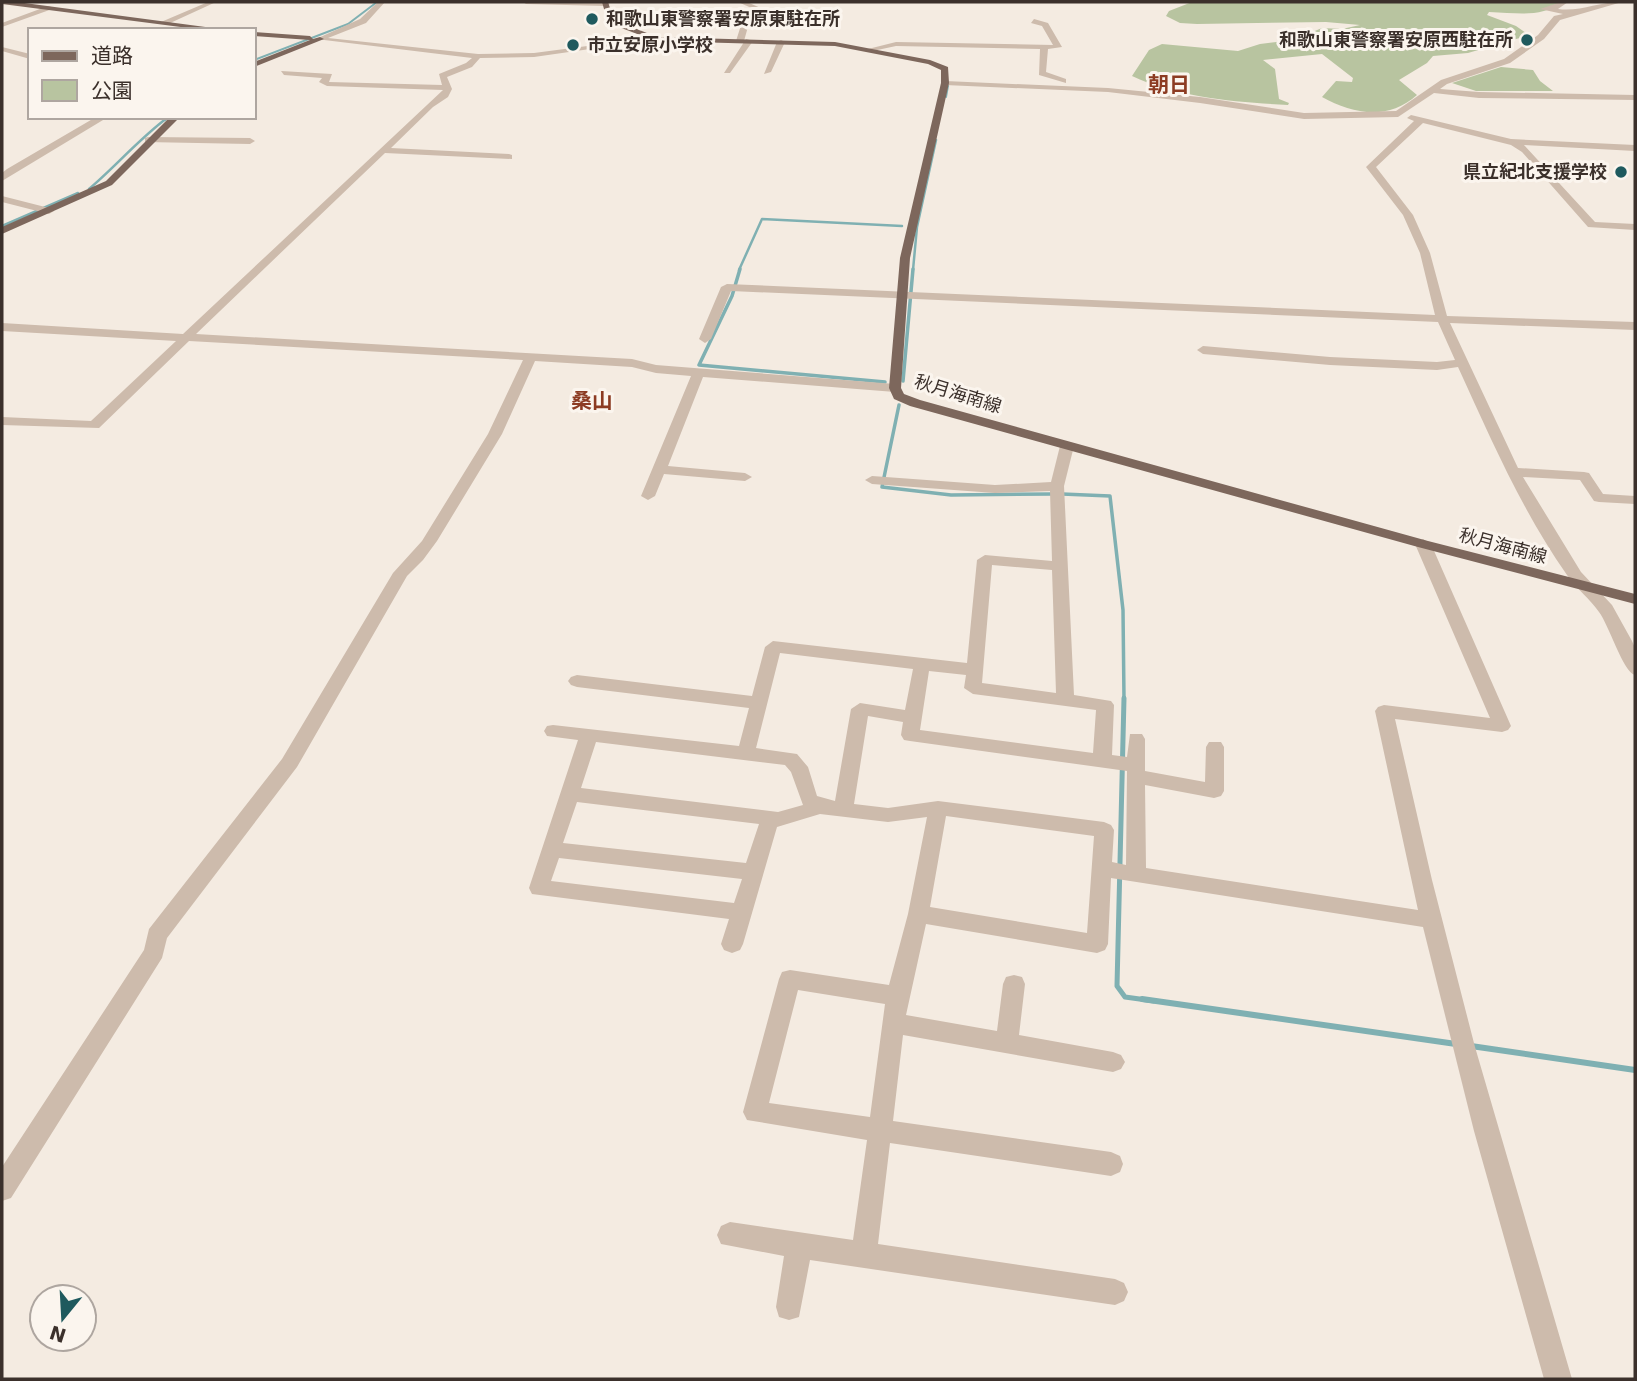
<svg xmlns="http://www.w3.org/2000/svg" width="1637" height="1381" font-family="'DejaVu Sans','Noto Sans JP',sans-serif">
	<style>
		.green { fill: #b8c4a0 }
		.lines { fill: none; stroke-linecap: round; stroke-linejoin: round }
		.stream-far4 { stroke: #7fb0b2; stroke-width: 2 }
		.stream-far3 { stroke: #7fb0b2; stroke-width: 2.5 }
		.stream-far2 { stroke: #7fb0b2; stroke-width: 3.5 }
		.stream-far1 { stroke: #7fb0b2; stroke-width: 5 }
		.stream { stroke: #7fb0b2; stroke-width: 6 }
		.minor { fill: #cdbbac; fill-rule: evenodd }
		.major { fill: #7d675c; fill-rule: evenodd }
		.poi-dot { fill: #1f5a5e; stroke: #fbf5ee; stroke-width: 2.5 }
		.labels { text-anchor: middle; stroke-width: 6; stroke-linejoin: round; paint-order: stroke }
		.far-poi-label { font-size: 18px; font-weight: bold; fill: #3b302b; stroke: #fbf5ee; text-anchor: start }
		.far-street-label { font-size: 18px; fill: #3b302b; stroke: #fbf5ee }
		.far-quarter-label { font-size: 21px; font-weight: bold; fill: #8c3b22; stroke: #fbf5ee }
	</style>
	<rect width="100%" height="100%" fill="#f4ebe1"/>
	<path class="green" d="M1192 2H1565C1538 18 1520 13 1489 12L1487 15 1516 26 1526 33 1523 37 1468 53 1433 56 1427 63 1399 80 1417 95C1388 121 1353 114 1322 97L1336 81 1352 82 1353 78 1322 54 1263 60 1275 69 1279 99 1289 103 1288 105C1237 102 1178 98 1132 76L1149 50 1162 44 1238 51 1260 44 1293 40 1322 28 1342 29 1360 25 1326 22 1197 24 1180 23 1166 16 1169 11Z
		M1501 67 1533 70 1540 81 1553 91H1476L1452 83Z"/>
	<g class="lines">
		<path class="stream-far4" d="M254 60 348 24 377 2
			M946 97 948 86
			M165 120 169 117"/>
		<path class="stream-far3" d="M89 189C116 166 139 139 167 118
			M2 226 78 193
			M739 270 762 219 902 226
			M913 270 917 227 936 140"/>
		<path class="stream-far2" d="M740 269 732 296 699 365 885 382
			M903 381 913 269
			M899 405 882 487 951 495 1053 494
			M1062 494 1110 496 1123 610 1124 699"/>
		<path class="stream-far1" d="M1124 698 1117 986 1125 997 1154 1001"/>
		<path class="stream" d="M1142 999 1456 1044
			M1471 1046 1635 1070"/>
		<path class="minor" d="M208 2H216L168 24 161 22Z
			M378 2H385L366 23 328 38 478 54 534 53 656 37 660 39 534 57 480 58 472 67 447 77 452 89 448 97 433 107 391 148 509 154 512 155V159L385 153 196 334 632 359 656 365 895 384 901 388 895 392 703 377 668 466 745 473 752 477 745 481 664 474 655 496 648 500 641 496 691 376 656 373 632 367 535 361 502 434 437 541 423 560 407 576 297 767 167 938 162 958 11 1198 2 1201V1167L144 950 149 929 282 759 393 573 422 541 488 434 523 360 189 341 99 428 2 425V417L91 421 176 341 2 331V323L183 334 443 90 327 86 319 82 322 78 284 75 281 71 332 74 329 82 442 85 439 74 466 63 472 58 316 39 360 19Z
			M523 2H606L610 4 606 6 526 4Z
			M738 2H747L765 10 749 23 744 41 740 43 736 41 742 22 756 10Z
			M1561 2H1568L1558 9C1581 12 1600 1 1622 2L1560 20 1544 39 1510 63 1447 84 1440 89 1479 92 1635 95V100L1479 98 1434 93 1398 117 1304 119 1200 103 1108 92 945 85 941 83 945 81 1108 88 1200 97 1304 113 1396 111 1441 80 1504 59 1538 35 1554 16 1563 14 1540 9Z
			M48 6 55 8 2 27V23Z
			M1034 19 1048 23 1062 47 1048 49 1046 72 1066 79V83L1039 75 1040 49 896 46 868 52 864 50 896 42 1053 45 1042 26 1031 23Z
			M746 39 753 41 730 73H724Z
			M781 40 785 42 771 72 764 74 777 42Z
			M2 47 30 54V59L2 51Z
			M1411 115 1511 139 1635 145V151L1524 145 1595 222 1635 224V230L1588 227 1522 152 1511 145 1423 123 1376 167 1413 215 1430 253 1447 316 1635 322V330L1450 323 1518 468 1584 472 1589 473 1603 494 1635 496V504L1599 502 1594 501 1580 480 1523 477 1581 572 1612 605 1632 641 1635 648V675C1623 672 1609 625 1599 612 1590 599 1577 589 1567 575 1522 511 1491 439 1458 367L1437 370 1330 365 1203 354 1197 350 1203 346 1330 357 1437 362 1455 360 1438 322 731 291 711 339 705 343 699 339 721 287 727 284 1435 315 1420 253 1403 215 1366 167 1414 121 1407 118Z
			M96 117H108L2 181V173L7 169Z
			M148 137 250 138 255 141 250 144 145 142V138Z
			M2 196 53 209 54 211 49 214 2 202Z
			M1067 442 1074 446 1064 486 1074 695 1111 701 1114 705 1112 755 1127 757 1130 734H1142L1145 739V771L1205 782 1206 747 1209 742H1221L1224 747V791L1221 796 1214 798 1145 785 1146 868 1418 910 1375 711 1378 707 1384 705 1490 718 1415 544 1423 539 1431 544 1511 726 1508 730 1502 732 1395 719 1432 880 1475 1047 1572 1379H1544L1474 1131 1423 927 1111 878 1108 944 1105 950 1097 953 926 924 906 1015 997 1031 1003 984 1006 977 1014 975 1022 977 1025 984 1019 1035 1113 1052 1121 1055 1125 1062 1121 1069 1113 1072 903 1035 893 1121 1111 1152 1120 1156 1123 1164 1120 1172 1111 1176 890 1143 878 1244 1115 1279 1124 1283 1128 1292 1124 1301 1115 1305 810 1260 799 1317 789 1320 779 1317 776 1307 784 1256 721 1244 717 1235 721 1226 730 1222 853 1240 867 1140 747 1120 743 1112 779 979 782 972 790 970 889 985 908 914 927 817 888 822 820 814 777 827 743 944 740 950 732 953 724 950 721 944 729 919 532 894 529 888 578 740 547 736 544 731 547 726 553 725 739 746 749 708 577 687 571 685 568 681 571 677 577 675 752 696 765 647 773 641 967 663 977 560 985 555 1052 561 1050 491 995 493 872 484 865 480 872 476 995 485 1051 482 1060 446ZM992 565 1052 570 1056 693 982 683ZM780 653 913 669 905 710 860 703 851 709 835 801 817 796 808 767 797 754 756 748ZM929 671 966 675 964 688 973 694 1096 710 1093 753 920 730ZM868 716 903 722 901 735 904 740 910 741 1127 771 1126 865 1112 862 1114 830 1111 825 1104 822 938 801 888 808 854 804ZM596 742 785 765 791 772 803 805 778 812 581 788ZM577 802 759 824 746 863 563 843ZM946 816 1094 836 1087 933 930 907ZM559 858 742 879 734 903 551 881ZM798 990 885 1004 870 1117 769 1103Z"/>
		<path class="major" d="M2 2H17L228 30H204L2 4Z
			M602 2H608L614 20 657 37 835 42 930 60 948 67 949 83 910 258 901 388 904 394 920 400 1428 541 1635 594V604L1418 547 910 406 894 399 889 388 900 258 941 83V70L928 64 835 46 656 41 608 23Z
			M254 32 310 36 313 39 320 37 324 39 254 67V62L310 40 254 36Z
			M170 117H180L112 185 2 234V227L106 181Z"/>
	</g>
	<g class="poi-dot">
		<circle cx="592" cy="19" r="7"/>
		<circle cx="1527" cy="40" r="7"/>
		<circle cx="573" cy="45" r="7"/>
		<circle cx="1621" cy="172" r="7"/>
	</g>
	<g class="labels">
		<g class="far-poi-label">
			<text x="606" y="25">和歌山東警察署安原東駐在所</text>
			<text x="1513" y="46" text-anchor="end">和歌山東警察署安原西駐在所</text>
			<text x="587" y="51">市立安原小学校</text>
			<text x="1607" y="178" text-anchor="end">県立紀北支援学校</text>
		</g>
		<g class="far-street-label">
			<text transform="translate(958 394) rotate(17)" y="6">秋月海南線</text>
			<text transform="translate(1503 546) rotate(15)" y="6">秋月海南線</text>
		</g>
		<g class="far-quarter-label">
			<text x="1169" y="92">朝日</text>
			<text x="592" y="408">桑山</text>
		</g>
	</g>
	<rect width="1637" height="1381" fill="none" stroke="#3b302b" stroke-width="7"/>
	<rect x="28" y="28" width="228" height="91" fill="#fbf5ee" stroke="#aea6a0" stroke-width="2"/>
	<rect x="42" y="51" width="35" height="10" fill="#7d675c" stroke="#aea6a0" stroke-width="2"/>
	<text x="91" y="63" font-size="21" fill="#3b302b">道路</text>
	<rect x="42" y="80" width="35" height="21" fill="#b8c4a0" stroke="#aea6a0" stroke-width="2"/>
	<text x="91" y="98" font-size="21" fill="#3b302b">公園</text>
	<g transform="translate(63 1318) rotate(198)"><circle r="33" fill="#fbf5ee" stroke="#aea6a0" stroke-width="2"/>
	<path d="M0-5L12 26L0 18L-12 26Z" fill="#1f5a5e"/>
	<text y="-10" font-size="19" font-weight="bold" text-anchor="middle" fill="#3b302b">N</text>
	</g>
</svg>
